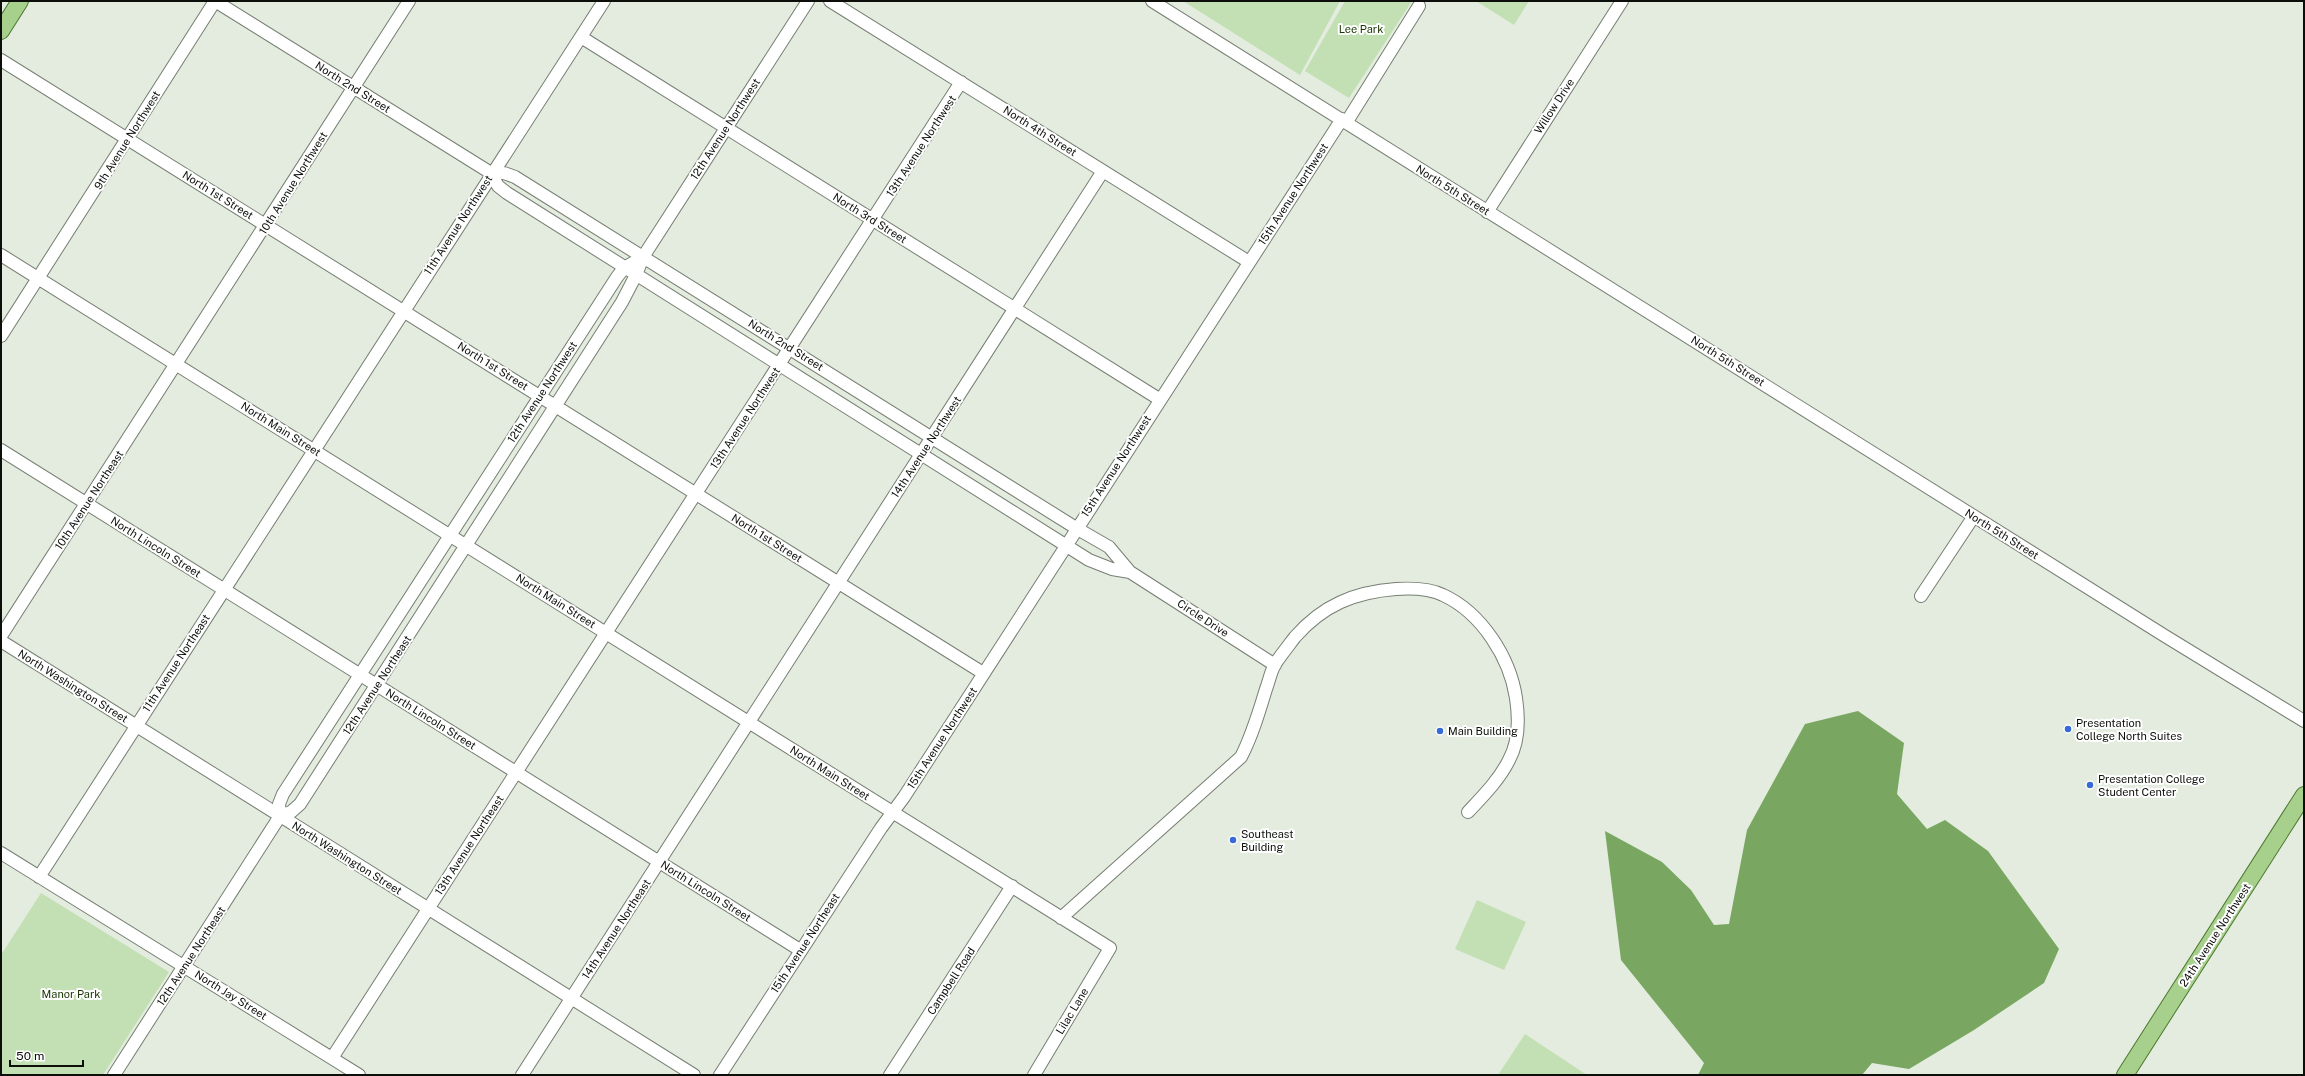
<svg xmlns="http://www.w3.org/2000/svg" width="2305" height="1076" font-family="'Public Sans',sans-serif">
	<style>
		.green { fill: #c2e0b3 }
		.water { fill: #79a660 }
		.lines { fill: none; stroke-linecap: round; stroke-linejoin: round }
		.minor-casing { stroke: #767e72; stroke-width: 14 }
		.major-casing { stroke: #4b782d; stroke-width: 18 }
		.minor { stroke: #fff; stroke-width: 12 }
		.major { stroke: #a8d08d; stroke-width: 16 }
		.poi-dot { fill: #376ad9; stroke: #fff; stroke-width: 1.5 }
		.labels { text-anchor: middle; stroke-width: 4; stroke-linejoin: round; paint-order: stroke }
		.park-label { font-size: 11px; fill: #173401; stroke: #fff }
		.street-label { font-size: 11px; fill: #0b0e09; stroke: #fff }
		.poi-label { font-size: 11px; fill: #0b0e09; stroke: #fff; text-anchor: start }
	</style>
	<rect width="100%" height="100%" fill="#e3ecdf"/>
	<path class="green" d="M1183 1H1340L1300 75Z
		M1345 1H1412L1349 98 1305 71Z
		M1476 1H1529L1514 25Z
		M41 893 169 972 103 1075H1V955Z
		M1477 900 1526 922 1504 970 1455 949Z
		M1525 1034 1587 1075H1498Z"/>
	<path class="water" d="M1858 711 1904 743 1897 794 1927 829 1945 820 1988 851 2059 949 2044 983 1974 1030 1909 1069 1872 1063 1862 1075H1698L1704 1063 1621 960 1605 831 1662 862 1691 890 1714 925 1729 924 1747 830 1805 724Z"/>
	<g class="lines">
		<defs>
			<path id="minor" d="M215 1 491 173 498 186 507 193 1089 560 1112 569 1130 572
				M830 1 1249 262
				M1152 1 2165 636 2304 721
				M581 37 1159 399
				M1 60 983 673
				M1346 123 1419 6
				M491 173H504L515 177 1076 528 1109 547 1130 572 1275 665
				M1487 212 1622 1
				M1 255 1110 948 1034 1075
				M1 336 215 1
				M1 450 800 950
				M1921 596 1974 516
				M1 636 409 1
				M1 641 694 1075
				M280 816 291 812 300 804 622 302 636 275 643 257 808 1
				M1 853 359 1075
				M39 877 604 1
				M1061 918 1241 757C1252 736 1259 712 1266 689 1269 681 1271 671 1275 664 1281 655 1289 645 1295 637 1323 605 1355 592 1396 589 1412 588 1429 588 1443 595 1482 613 1510 658 1516 698 1519 718 1519 742 1509 760 1499 780 1483 796 1468 812
				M332 1058 961 82
				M114 1075 280 816 279 804 283 794 617 277 624 268 643 257
				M522 1075 1103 171
				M720 1075 881 828 904 797 1342 119
				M890 1075 1012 886"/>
			<path id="major" d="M1 31 20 1
				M2125 1075 2304 795"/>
		</defs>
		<use href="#minor" class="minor-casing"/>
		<use href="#major" class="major-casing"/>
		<use href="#minor" class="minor"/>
		<use href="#major" class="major"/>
	</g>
	<g class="poi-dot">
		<circle cx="2068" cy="729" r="4"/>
		<circle cx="1440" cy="731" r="4"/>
		<circle cx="2090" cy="785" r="4"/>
		<circle cx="1233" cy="840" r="4"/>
	</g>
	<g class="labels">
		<g class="park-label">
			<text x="1361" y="33">Lee Park</text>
			<text x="71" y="998">Manor Park</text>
		</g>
		<g class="street-label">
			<text transform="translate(353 87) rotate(32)" y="4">North 2nd Street</text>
			<text transform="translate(1554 106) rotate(-57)" y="4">Willow Drive</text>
			<text transform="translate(725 129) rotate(-57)" y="4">12th Avenue Northwest</text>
			<text transform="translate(1040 131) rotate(32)" y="4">North 4th Street</text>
			<text transform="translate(127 140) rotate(-58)" y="4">9th Avenue Northwest</text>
			<text transform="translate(921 146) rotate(-57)" y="4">13th Avenue Northwest</text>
			<text transform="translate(293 183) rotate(-58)" y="4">10th Avenue Northwest</text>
			<text transform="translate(1453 190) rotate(32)" y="4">North 5th Street</text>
			<text transform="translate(1293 194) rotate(-57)" y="4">15th Avenue Northwest</text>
			<text transform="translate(218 195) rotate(32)" y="4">North 1st Street</text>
			<text transform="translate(870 218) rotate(32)" y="4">North 3rd Street</text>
			<text transform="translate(458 225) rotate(-57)" y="4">11th Avenue Northwest</text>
			<text transform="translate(786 345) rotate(32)" y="4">North 2nd Street</text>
			<text transform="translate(1728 361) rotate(32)" y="4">North 5th Street</text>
			<text transform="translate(493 366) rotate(32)" y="4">North 1st Street</text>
			<text transform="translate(542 392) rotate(-57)" y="4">12th Avenue Northwest</text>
			<text transform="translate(745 418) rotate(-57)" y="4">13th Avenue Northwest</text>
			<text transform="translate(281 429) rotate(32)" y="4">North Main Street</text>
			<text transform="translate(926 447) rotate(-57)" y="4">14th Avenue Northwest</text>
			<text transform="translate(1116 466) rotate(-57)" y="4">15th Avenue Northwest</text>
			<text transform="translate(89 500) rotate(-57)" y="4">10th Avenue Northeast</text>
			<text transform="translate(2002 534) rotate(32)" y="4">North 5th Street</text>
			<text transform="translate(767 538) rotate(32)" y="4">North 1st Street</text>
			<text transform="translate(156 547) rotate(32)" y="4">North Lincoln Street</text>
			<text transform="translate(556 601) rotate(32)" y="4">North Main Street</text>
			<text transform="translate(1203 618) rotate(33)" y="4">Circle Drive</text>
			<text transform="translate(176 663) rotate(-57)" y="4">11th Avenue Northeast</text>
			<text transform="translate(377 685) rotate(-57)" y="4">12th Avenue Northeast</text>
			<text transform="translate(73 686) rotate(32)" y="4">North Washington Street</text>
			<text transform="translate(431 719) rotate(32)" y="4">North Lincoln Street</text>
			<text transform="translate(942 738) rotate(-57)" y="4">15th Avenue Northwest</text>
			<text transform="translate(830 773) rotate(32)" y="4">North Main Street</text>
			<text transform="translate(469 845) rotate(-57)" y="4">13th Avenue Northeast</text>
			<text transform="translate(347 858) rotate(32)" y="4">North Washington Street</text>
			<text transform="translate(706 891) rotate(32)" y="4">North Lincoln Street</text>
			<text transform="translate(616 929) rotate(-57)" y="4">14th Avenue Northeast</text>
			<text transform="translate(2215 935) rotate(-57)" y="4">24th Avenue Northwest</text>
			<text transform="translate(805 943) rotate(-57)" y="4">15th Avenue Northeast</text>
			<text transform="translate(191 956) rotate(-57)" y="4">12th Avenue Northeast</text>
			<text transform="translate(951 981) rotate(-57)" y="4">Campbell Road</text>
			<text transform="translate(231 995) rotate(32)" y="4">North Jay Street</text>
			<text transform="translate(1072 1011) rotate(-59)" y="4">Lilac Lane</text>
		</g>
		<g class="poi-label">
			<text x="2076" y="727">Presentation<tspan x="2076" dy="13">College North Suites</tspan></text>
			<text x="1448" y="735">Main Building</text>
			<text x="2098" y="783">Presentation College<tspan x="2098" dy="13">Student Center</tspan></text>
			<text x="1241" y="838">Southeast<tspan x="1241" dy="13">Building</tspan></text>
		</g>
	</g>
	<rect width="2305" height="1076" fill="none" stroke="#0b0e09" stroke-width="4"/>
	<path d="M10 1060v6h73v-6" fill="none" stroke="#0b0e09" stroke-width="2"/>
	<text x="16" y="1060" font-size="12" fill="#0b0e09" stroke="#ffffff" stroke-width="3" paint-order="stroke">50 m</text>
</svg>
